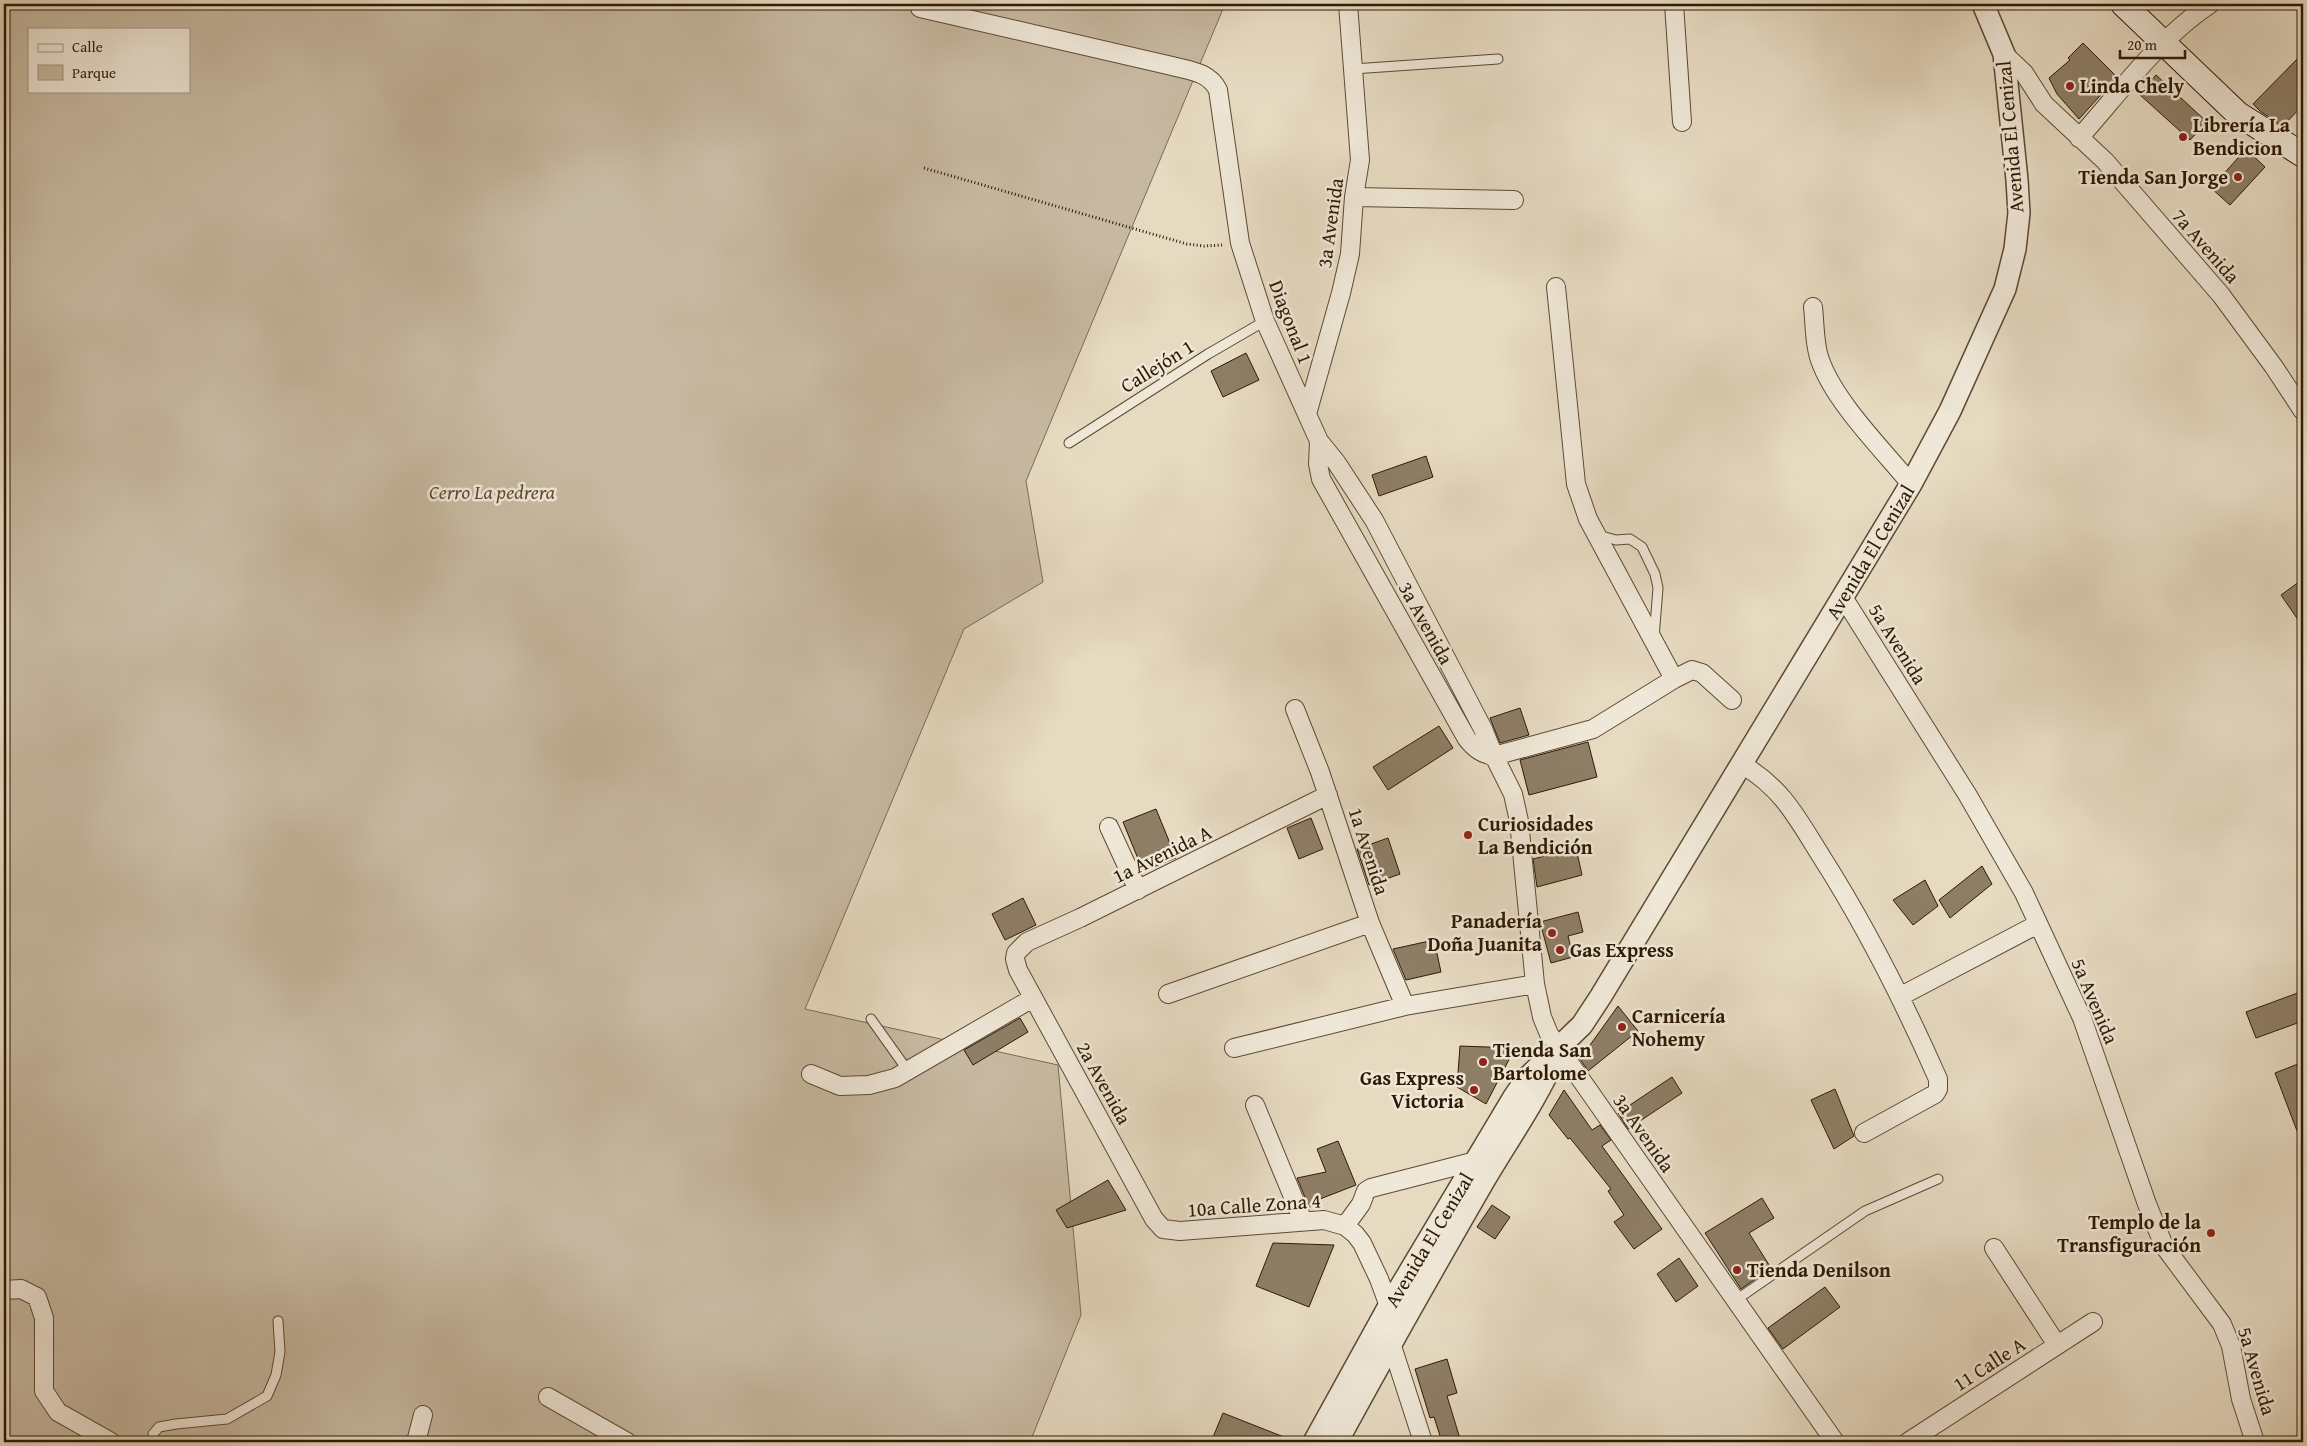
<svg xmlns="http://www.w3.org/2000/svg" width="2307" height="1446" font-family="'Gentium Book Plus',serif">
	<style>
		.green { fill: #c7b9a1; stroke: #7b6a52; fill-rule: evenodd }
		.building { fill: #8e7e66; stroke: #2f1a03 }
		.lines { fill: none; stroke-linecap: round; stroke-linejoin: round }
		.service-casing { stroke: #5d4a32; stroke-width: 11 }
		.minor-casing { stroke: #5d4a32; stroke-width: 20 }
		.tertiary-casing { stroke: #5d4a32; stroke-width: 24 }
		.secondary-casing { stroke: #2f1a03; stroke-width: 26 }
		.path { stroke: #2f1a03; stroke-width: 3; stroke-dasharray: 1 2.5; stroke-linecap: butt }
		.service { stroke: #efe7d7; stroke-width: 9 }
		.minor { stroke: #efe7d7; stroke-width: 18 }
		.tertiary { stroke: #efe7d7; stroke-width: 21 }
		.secondary { stroke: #efe7d7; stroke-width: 24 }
		.poi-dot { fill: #8f2418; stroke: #efe7d7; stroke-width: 2 }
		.labels { text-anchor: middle; stroke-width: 5; stroke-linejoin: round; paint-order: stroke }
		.poi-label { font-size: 20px; font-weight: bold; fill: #2f1a03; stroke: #efe7d7; text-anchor: start }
		.street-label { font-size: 20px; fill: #2f1a03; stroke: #efe7d7 }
		.park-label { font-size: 20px; font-style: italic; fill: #5d4a32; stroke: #efe7d7 }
	</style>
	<rect width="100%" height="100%" fill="#e6dac1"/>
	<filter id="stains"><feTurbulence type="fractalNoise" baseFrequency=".004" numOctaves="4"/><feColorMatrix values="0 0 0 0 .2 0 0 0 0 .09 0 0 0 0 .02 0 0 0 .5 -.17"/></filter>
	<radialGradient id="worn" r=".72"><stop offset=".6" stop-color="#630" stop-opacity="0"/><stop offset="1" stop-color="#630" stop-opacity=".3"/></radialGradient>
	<path class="green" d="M4 4H1225L1026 481 1043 582 964 629 805 1009 1058 1065 1081 1315 1030 1442H4ZM29 29H189V91H29Z"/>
	<path class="building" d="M2083 43 2117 77 2079 119 2057 94 2049 78 2070 60 2068 58Z
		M2303 53V105L2283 126 2261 112 2253 104Z
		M2156 75 2207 122 2190 140 2139 94Z
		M2246 149 2265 167 2230 205 2211 188Z
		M1246 353 1259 380 1223 397 1211 371Z
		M1426 456 1433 477 1379 496 1372 475Z
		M2303 579V627L2281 595Z
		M1520 708 1529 735 1500 743 1490 718Z
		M1439 726 1453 748 1388 790 1373 767Z
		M1588 742 1597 777 1529 795 1520 760Z
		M1156 809 1176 858 1143 871 1123 822Z
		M1311 818 1323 849 1299 859 1287 828Z
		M1388 838 1400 874 1369 885 1357 849Z
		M1576 848 1582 875 1537 887 1533 859Z
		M1982 866 1992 884 1950 918 1939 900Z
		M1925 880 1938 906 1913 925 1893 900Z
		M1023 898 1036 925 1005 940 992 914Z
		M1578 912 1583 932 1568 936 1573 957 1551 963 1540 922Z
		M1434 940 1441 972 1406 980 1393 949Z
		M2303 991V1021L2256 1038 2246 1012Z
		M1618 1006 1638 1031 1588 1071 1580 1059Z
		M1020 1018 1028 1032 973 1065 964 1050Z
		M1460 1046 1515 1048 1486 1104 1457 1087Z
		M2303 1062V1144H2302L2275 1073Z
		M1672 1077 1682 1093 1628 1129 1618 1113Z
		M1835 1089 1854 1136 1834 1149 1811 1100Z
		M1564 1090 1592 1130 1600 1125 1611 1140 1602 1146 1662 1229 1634 1249 1614 1222 1624 1215 1608 1191 1611 1189 1570 1138 1568 1139 1549 1115Z
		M1338 1141 1356 1185 1320 1199 1321 1204 1309 1207 1297 1178 1326 1172 1317 1149Z
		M1108 1180 1126 1210 1067 1228 1056 1210Z
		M1762 1198 1774 1218 1749 1233 1771 1268 1741 1289 1705 1233Z
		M1492 1205 1510 1217 1495 1239 1477 1227Z
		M1273 1243 1334 1245 1309 1307 1256 1286Z
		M1679 1258 1698 1286 1676 1302 1657 1274Z
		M1825 1287 1840 1307 1783 1349 1768 1328Z
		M1447 1359 1457 1393 1447 1396 1461 1442H1442L1434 1417 1430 1418 1415 1369Z
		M1223 1413 1294 1441 1293 1442H1211Z"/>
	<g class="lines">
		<defs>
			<path id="service" d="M1353 69 1498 59
				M1069 443 1208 354 1265 321
				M1598 535 1616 540 1630 539 1642 547 1655 574 1658 588 1654 638
				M871 1019 908 1071
				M1736 1300 1865 1211 1938 1179
				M153 1442V1434L159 1427 176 1424 227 1419 267 1396 276 1375 280 1352 278 1321"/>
			<path id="minor" d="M1674 4 1682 122
				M920 8 1172 66C1191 71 1209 72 1218 90L1240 243 1265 321 1319 441 1336 462 1374 520 1483 729 1494 756 1513 794 1519 821 1535 984 1542 1017 1549 1034 1835 1442
				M2004 54 2024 73 2044 104 2105 161 2221 295 2274 367 2303 411
				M2079 138C2120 92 2159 38 2210 4
				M1354 197 1514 200
				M1556 287 1576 484 1588 519 1674 679
				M1813 307C1815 324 1814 344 1820 360 1834 401 1882 449 1911 484
				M1307 414 1341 293 1350 254 1354 197 1360 160 1348 4
				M1319 441 1318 464 1321 479 1467 739C1475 749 1482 754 1494 756L1593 729 1674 679 1692 670 1702 673 1732 700
				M1843 597 1967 794 2024 893 2082 1018 2147 1204 2164 1246 2222 1324 2231 1346 2241 1399 2255 1442
				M1295 709 1320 772 1370 923 1405 1006
				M1743 765C1783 789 1797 818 1821 856 1867 928 1904 1002 1938 1079V1089L1935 1094 1864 1133
				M1328 795 1080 918 1027 942 1016 953 1015 959 1018 970 1154 1219 1163 1229 1180 1231 1324 1220 1345 1226 1355 1234 1362 1243 1379 1279 1389 1306 1391 1343 1423 1442
				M1109 827 1138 890
				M1168 994 1370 923
				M1901 996 2038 924
				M1234 1048 1405 1006 1535 984
				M811 1074 840 1086 869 1085 895 1078 1033 998
				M1255 1105 1303 1221
				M1345 1226 1361 1204 1366 1191 1371 1188 1476 1161 1482 1165
				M1994 1248 2057 1345
				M4 1290 21 1289 37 1297 44 1318V1391L58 1412 111 1442
				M548 1397 627 1442
				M416 1442 423 1415
				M1908 1442 2093 1322"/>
			<path id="tertiary" d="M1314 1442 1389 1306 1514 1097 1527 1078 1582 1025 1601 996 1911 484 1950 411 2005 289 2015 249 2019 213 2017 180 2004 54 1983 4
				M1337 1442C1384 1355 1433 1269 1482 1184 1507 1141 1536 1101 1556 1055"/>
			<path id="secondary" d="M2123 4 2238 114 2303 155"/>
		</defs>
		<use href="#service" class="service-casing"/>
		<use href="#minor" class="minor-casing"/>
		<use href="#tertiary" class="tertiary-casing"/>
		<use href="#secondary" class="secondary-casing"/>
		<path class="path" d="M924 168 1187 244 1204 246 1222 245"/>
		<use href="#service" class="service"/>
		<use href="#minor" class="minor"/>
		<use href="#tertiary" class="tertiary"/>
		<use href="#secondary" class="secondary"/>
	</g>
	<g class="poi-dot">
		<circle cx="2070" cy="86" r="5"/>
		<circle cx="2183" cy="137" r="5"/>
		<circle cx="2238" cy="177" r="5"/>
		<circle cx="1468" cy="835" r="5"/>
		<circle cx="1552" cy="933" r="5"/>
		<circle cx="1560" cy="950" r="5"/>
		<circle cx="1622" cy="1027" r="5"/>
		<circle cx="1483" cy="1062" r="5"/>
		<circle cx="1474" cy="1090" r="5"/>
		<circle cx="2211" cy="1233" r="5"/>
		<circle cx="1737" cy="1270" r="5"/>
	</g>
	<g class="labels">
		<g class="poi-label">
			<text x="2080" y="93">Linda Chely</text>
			<text x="2193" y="132">Librería La<tspan x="2193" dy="23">Bendicion</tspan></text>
			<text x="2228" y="184" text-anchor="end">Tienda San Jorge</text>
			<text x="1478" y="831">Curiosidades<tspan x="1478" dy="23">La Bendición</tspan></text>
			<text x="1542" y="928" text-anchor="end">Panadería<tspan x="1542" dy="23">Doña Juanita</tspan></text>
			<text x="1570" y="957">Gas Express</text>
			<text x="1632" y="1023">Carnicería<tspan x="1632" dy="23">Nohemy</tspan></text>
			<text x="1493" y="1057">Tienda San<tspan x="1493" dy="23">Bartolome</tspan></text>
			<text x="1464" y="1085" text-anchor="end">Gas Express<tspan x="1464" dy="23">Victoria</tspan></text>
			<text x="2201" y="1229" text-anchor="end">Templo de la<tspan x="2201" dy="23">Transfiguración</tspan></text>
			<text x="1747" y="1277">Tienda Denilson</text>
		</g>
		<g class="street-label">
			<text transform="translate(2010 137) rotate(-95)" y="7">Avenida El Cenizal</text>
			<text transform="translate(1330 223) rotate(-82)" y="7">3a Avenida</text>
			<text transform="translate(2206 246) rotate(49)" y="7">7a Avenida</text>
			<text transform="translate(1291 322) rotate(69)" y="7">Diagonal 1</text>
			<text transform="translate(1157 366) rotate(-32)" y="7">Callejón 1</text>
			<text transform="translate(1870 552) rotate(-59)" y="7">Avenida El Cenizal</text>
			<text transform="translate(1426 623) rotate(61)" y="7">3a Avenida</text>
			<text transform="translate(1898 644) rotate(58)" y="7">5a Avenida</text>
			<text transform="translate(1369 851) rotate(72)" y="7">1a Avenida</text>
			<text transform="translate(1162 854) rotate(-26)" y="7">1a Avenida A</text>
			<text transform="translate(2095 1001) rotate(67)" y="7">5a Avenida</text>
			<text transform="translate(1104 1083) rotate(61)" y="7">2a Avenida</text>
			<text transform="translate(1644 1133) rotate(55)" y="7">3a Avenida</text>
			<text transform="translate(1254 1205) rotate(-4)" y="7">10a Calle Zona 4</text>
			<text transform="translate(1429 1240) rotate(-59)" y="7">Avenida El Cenizal</text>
			<text transform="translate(1989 1364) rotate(-33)" y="7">11 Calle A</text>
			<text transform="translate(2257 1371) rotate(74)" y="7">5a Avenida</text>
		</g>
		<g class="park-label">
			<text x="492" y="499">Cerro La pedrera</text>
		</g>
	</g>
	<rect width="2307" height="1446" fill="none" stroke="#e6dac1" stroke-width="20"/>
	<rect x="5" y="5" width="2297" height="1436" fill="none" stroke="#2f1a03" stroke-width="2.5"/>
	<rect x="10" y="10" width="2287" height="1426" fill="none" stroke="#2f1a03"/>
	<rect x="28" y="28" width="162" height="65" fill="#efe7d7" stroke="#a29582"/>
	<rect x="38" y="44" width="25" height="8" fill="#efe7d7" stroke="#a29582"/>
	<text x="72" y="52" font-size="15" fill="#2f1a03">Calle</text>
	<rect x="38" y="65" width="25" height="15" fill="#c7b9a1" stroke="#a29582"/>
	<text x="72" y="78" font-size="15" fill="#2f1a03">Parque</text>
	<path d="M2120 50v8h65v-8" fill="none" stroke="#2f1a03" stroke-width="2.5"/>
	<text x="2127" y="50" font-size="15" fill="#2f1a03" stroke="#efe7d7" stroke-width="4" paint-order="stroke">20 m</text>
	<rect width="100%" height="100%" filter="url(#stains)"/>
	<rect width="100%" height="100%" fill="url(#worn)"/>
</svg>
